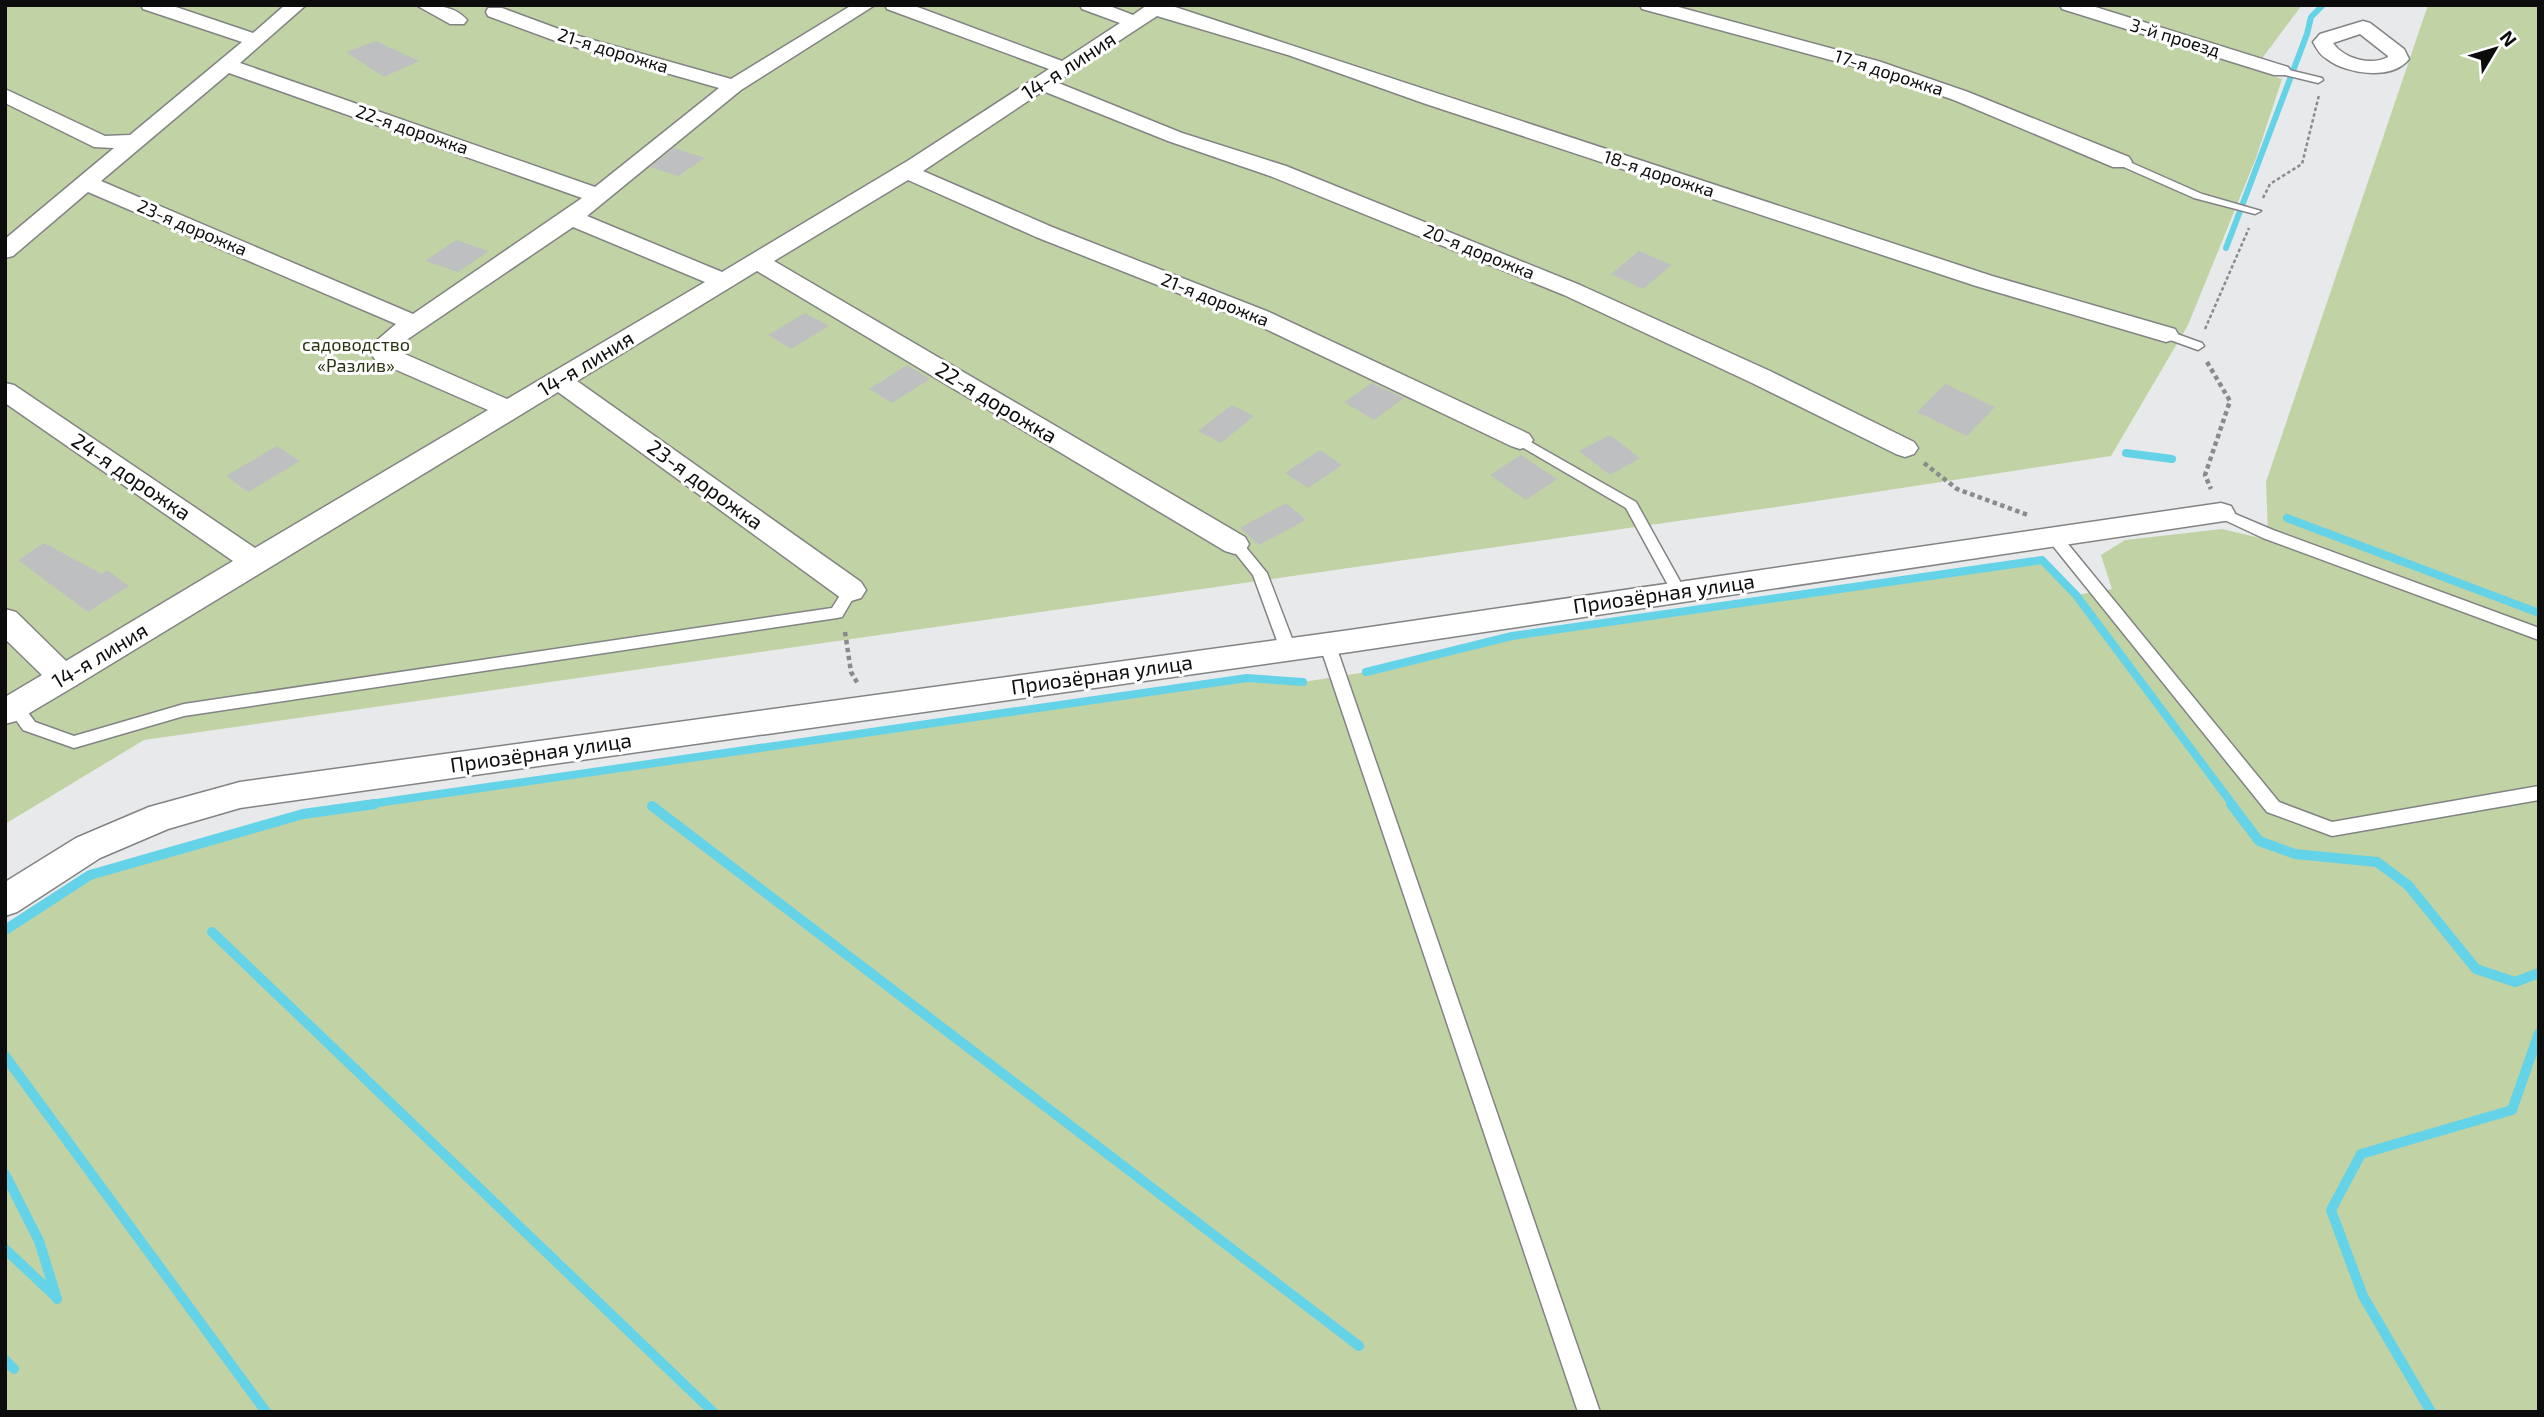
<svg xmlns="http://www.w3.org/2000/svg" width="2544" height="1417" font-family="'Exo 2',sans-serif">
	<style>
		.green { fill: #c1d3a5 }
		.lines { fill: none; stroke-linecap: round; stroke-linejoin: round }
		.stream-far2 { stroke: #64d2e7; stroke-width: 6 }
		.stream-far1 { stroke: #64d2e7; stroke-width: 8 }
		.stream { stroke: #64d2e7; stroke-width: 10 }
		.building { fill: #bebfc0 }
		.lane-casing { stroke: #828384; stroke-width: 3 }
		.street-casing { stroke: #828384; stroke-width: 3 }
		.path-far1 { stroke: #8a8b8c; stroke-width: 2.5; stroke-dasharray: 3.5 2.5; stroke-linecap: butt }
		.path { stroke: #8a8b8c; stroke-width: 4.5; stroke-dasharray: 4.5 3.5; stroke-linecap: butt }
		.lane { fill: #fff; fill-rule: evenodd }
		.street { fill: #fff; fill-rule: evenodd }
		.labels { text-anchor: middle; stroke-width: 6; stroke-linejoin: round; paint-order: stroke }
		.far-street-label { font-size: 18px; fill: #0c0c0d; stroke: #fff }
		.far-park-label { font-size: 18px; fill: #283313; stroke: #fff }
		.street-label { font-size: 21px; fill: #0c0c0d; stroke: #fff }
	</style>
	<rect width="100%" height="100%" fill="#e8e9ea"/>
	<path class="green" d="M5 5H2302L2254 69 2282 79 2256 158 2188 325 2111 456 1797 504 144 740 5 824Z
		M2428 5 2539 6V1412H5V930L90 875 303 814 1247 678 1303 682 1366 672 1512 636 2042 560 2077 595 2112 589 2101 555 2125 540 2222 529 2260 538 2268 534 2266 482Z"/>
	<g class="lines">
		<path class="stream-far2" d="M2226 248 2307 34 2311 17 2323 5"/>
		<path class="stream-far1" d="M2126 453 2172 459
			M2287 518 2539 613
			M1366 672 1512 636 2042 560 2076 595 2233 805
			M363 805 1247 678 1303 682"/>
		<path class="stream" d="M2231 804 2259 841 2295 854 2377 862 2408 885 2476 969 2515 982 2539 973
			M652 806 1359 1346
			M5 930 90 875 303 814 375 804
			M212 932 713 1412
			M5 1056 266 1412
			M5 1174 39 1241 57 1299
			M5 1249 55 1296
			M5 1360 14 1369
			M2431 1412 2363 1296 2331 1210 2361 1154 2512 1110 2539 1033"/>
	</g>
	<path class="building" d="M376 41 419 61 384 77 346 52Z
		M674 148 705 158 678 176 650 167Z
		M456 240 489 251 458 272 425 261Z
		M1639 251 1672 265 1643 289 1611 274Z
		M805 313 829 326 791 349 768 335Z
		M907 365 930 379 892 403 869 389Z
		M1372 383 1404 398 1374 420 1344 402Z
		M1945 384 1995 407 1967 436 1917 412Z
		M1232 405 1254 416 1221 443 1198 431Z
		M1610 435 1640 458 1610 475 1579 451Z
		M277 446 300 461 248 492 226 476Z
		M1320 450 1342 465 1308 488 1285 473Z
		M1521 455 1557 479 1526 500 1490 475Z
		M1286 503 1306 520 1259 545 1240 528Z
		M44 543 102 574 107 570 129 586 88 612 18 560Z"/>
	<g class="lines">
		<defs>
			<path id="lane" d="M2281 68 2322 78 2323 80 2318 83 2277 73V69Z
				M2117 160H2125L2202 194 2261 211 2255 214 2194 198 2117 164Z
				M2166 330 2202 343 2204 346 2198 350 2162 337V331Z
				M1520 436 1636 502 1686 592 1684 596H1674L1626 508 1515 443V437Z
				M2221 508 2273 530 2539 628V640L2263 538 2216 516 2214 513Z
				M2054 532 2059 533 2279 802 2332 822 2539 786V800L2332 836 2267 812 2049 541 2047 537 2049 533Z
				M1235 539 1240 540 1267 573 1296 649 1293 653H1283L1280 649 1253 575 1228 544Z
				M851 585 858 590 842 617 837 618 184 716 74 748 23 730 7 707 9 703H21L35 722 74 736 184 704 832 608 846 586Z
				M1327 637 1335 643 1600 1412H1578L1319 643Z"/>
			<path id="street" d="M141 5H170L253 33 285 5H306L240 63 595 187 719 88 561 43 488 16 486 12 488 8H502L575 35 731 79 852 5H875L741 90 587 216 722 272 909 160 1049 69 887 9 885 5H912L1062 61 1120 23 1082 9 1080 5H1107L1133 15 1147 5H1169L1992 276 2175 329 2178 334 2175 339 2166 342 1976 286 1423 103 1288 55 1157 16 1056 82 1182 133 1286 166 1580 285 1770 371 1914 442 1918 448 1914 454 1905 457 1896 454 1752 383 1564 295 1270 176 1168 141 1043 91 923 171 1052 227 1269 312 1529 434 1533 440 1529 446 1520 449 1511 446 1251 322 1036 237 908 180 774 261 1245 537 1249 544 1245 551 1235 554 1225 551 757 271 577 381 861 582 866 590 861 598 851 601 841 598 558 392 75 686 16 721 5 724V697L42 675 5 639V609L16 612 66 661 233 561 5 403V383L14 385 255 548 488 410 376 361 372 355 375 342 396 324 88 192 13 256 5 258V239L114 148 94 147 5 103V89L105 136 130 135 242 42 143 9ZM229 73 582 198 413 314 101 181ZM573 227 705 282 507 399 398 351 399 345Z
				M416 5C434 5 454 5 467 20L464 24H450Z
				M1640 5H1671L1878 61 1968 92 2129 157 2132 162 2129 167H2113L1954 100 1864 69 1642 9Z
				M2060 5H2089L2288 67 2291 71 2288 75H2274L2062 9Z
				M2363 21 2370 23 2404 49 2409 59C2392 81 2346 74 2327 59 2320 55 2317 49 2313 42L2320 34ZM2360 34 2388 56V57C2371 66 2344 59 2333 43Z
				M2221 503 2231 506 2235 513 2231 520 1350 652 240 808 168 829 100 858 17 912 5 916V882L76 838 149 807 240 782 1350 630Z"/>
		</defs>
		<use href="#lane" class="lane-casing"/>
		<use href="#street" class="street-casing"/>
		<path class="path-far1" d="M2263 198 2270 184 2302 164 2319 95
			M2205 329 2249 228"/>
		<path class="path" d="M2207 362 2230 401 2205 475 2211 489
			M1924 463 1957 489 2028 515
			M845 632 851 672 858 684"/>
		<use href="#lane" class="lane"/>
		<use href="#street" class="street"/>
	</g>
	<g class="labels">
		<g class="far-street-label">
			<text transform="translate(2175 38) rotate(17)" y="6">3-й проезд</text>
			<text transform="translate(613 51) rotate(17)" y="6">21-я дорожка</text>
			<text transform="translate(1889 73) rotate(18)" y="6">17-я дорожка</text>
			<text transform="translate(412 130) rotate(19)" y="6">22-я дорожка</text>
			<text transform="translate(1659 174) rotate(18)" y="6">18-я дорожка</text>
			<text transform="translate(192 228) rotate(23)" y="6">23-я дорожка</text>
			<text transform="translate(1479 252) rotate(22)" y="6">20-я дорожка</text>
			<text transform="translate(1215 300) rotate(22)" y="6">21-я дорожка</text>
		</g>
		<g class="far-park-label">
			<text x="356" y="351">садоводство<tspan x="356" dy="21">«Разлив»</tspan></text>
		</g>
		<g class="street-label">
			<text transform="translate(1069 66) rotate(-33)" y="7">14-я линия</text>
			<text transform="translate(586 364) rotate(-31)" y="7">14-я линия</text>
			<text transform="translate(996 403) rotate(31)" y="7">22-я дорожка</text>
			<text transform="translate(131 477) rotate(34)" y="7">24-я дорожка</text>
			<text transform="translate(705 485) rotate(36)" y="7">23-я дорожка</text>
			<text transform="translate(1664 594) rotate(-8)" y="7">Приозёрная улица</text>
			<text transform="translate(100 656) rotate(-31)" y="7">14-я линия</text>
			<text transform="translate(1102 675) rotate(-8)" y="7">Приозёрная улица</text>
			<text transform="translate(541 753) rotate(-8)" y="7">Приозёрная улица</text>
		</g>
	</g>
	<rect width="2544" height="1417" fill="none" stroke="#0c0c0d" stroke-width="14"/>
	<g transform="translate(2495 49) rotate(52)" stroke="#ffffff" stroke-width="5" paint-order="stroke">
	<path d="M0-5L12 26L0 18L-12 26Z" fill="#0c0c0d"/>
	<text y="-10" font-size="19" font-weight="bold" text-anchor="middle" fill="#0c0c0d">N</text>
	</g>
</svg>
